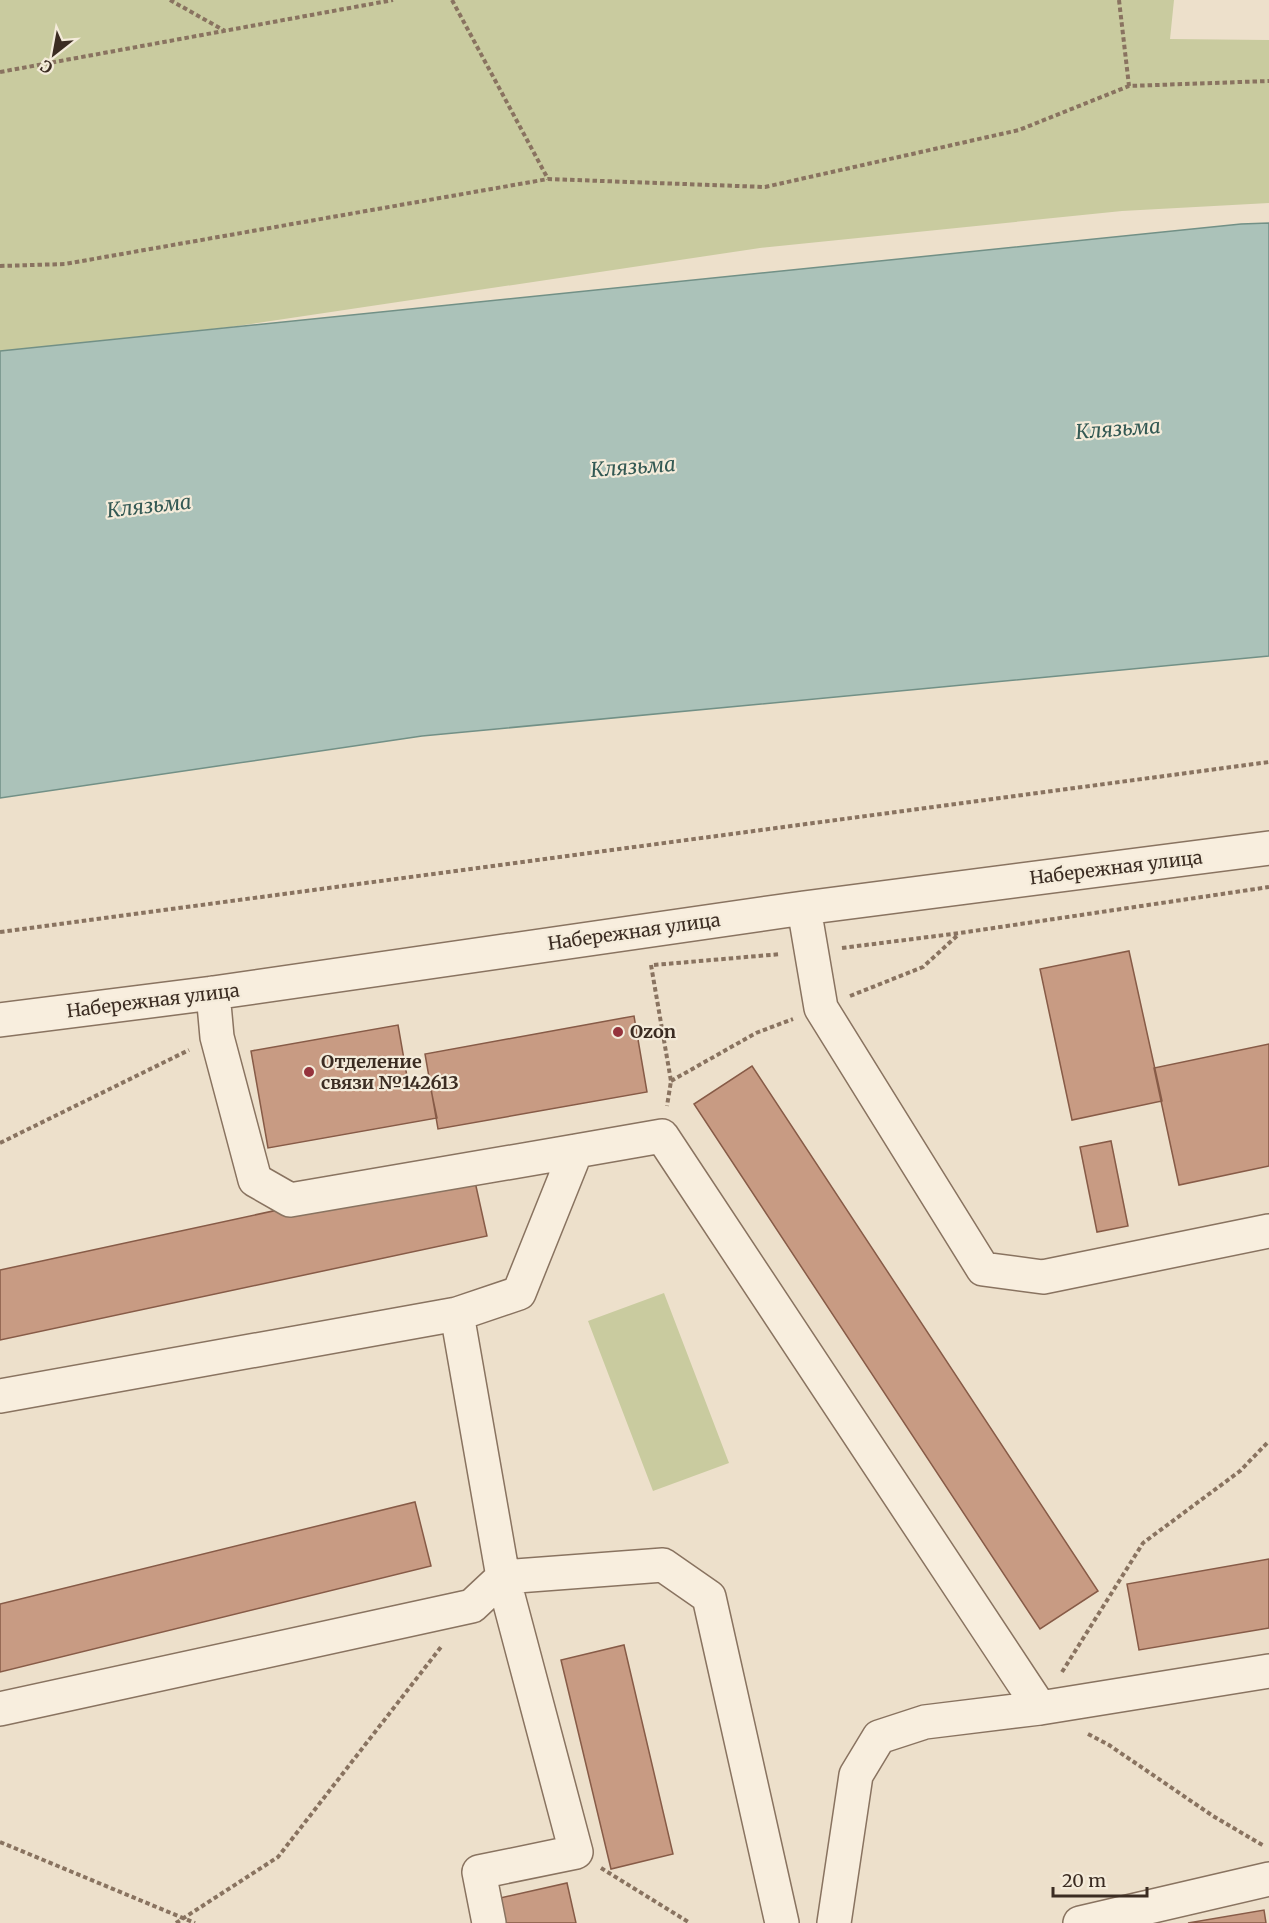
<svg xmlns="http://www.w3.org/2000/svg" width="1269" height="1923" font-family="Merriweather,serif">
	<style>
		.green { fill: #c9cb9f }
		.water { fill: #abc2b9; stroke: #729086; stroke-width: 1.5 }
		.building { fill: #c89b83; stroke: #875b47; stroke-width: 1.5 }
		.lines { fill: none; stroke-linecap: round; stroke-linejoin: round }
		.minor-casing { stroke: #897360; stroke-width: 36 }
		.path { stroke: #897360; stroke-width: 4; stroke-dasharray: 4.5 3; stroke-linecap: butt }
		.minor { stroke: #f8eede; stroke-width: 33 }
		.poi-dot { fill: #95333c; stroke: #f4ebda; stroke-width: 2 }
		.labels { text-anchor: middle; stroke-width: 4.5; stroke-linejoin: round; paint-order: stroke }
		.street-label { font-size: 18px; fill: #3b2c22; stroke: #f4ebda }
		.poi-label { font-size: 18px; font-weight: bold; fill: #3b2c22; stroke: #f4ebda; text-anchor: start }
		.water-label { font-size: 20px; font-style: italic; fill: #335954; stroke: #f4ebda }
	</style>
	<rect width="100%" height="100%" fill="#ede0cb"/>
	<path class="green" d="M0 0H1174L1170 39 1269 40V203L1122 211 760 248 231 327 0 351Z
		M664 1293 729 1463 653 1491 588 1321Z"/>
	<path class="water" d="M1269 223V656L422 736 0 798V351L1241 224Z"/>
	<path class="building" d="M1129 951 1162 1101 1072 1120 1040 969Z
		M634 1016 647 1092 438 1129 425 1054Z
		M398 1025 409 1088 430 1085 437 1118 268 1148 251 1051Z
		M1269 1044V1166L1179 1185 1154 1068Z
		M752 1066 1098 1591 1040 1629 694 1104Z
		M1111 1141 1128 1226 1097 1232 1080 1147Z
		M472 1168 487 1236 0 1340V1270Z
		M415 1502 431 1566 0 1672V1604Z
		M1269 1559V1628L1139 1650 1127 1584Z
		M624 1645 673 1854 611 1869 561 1660Z
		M567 1883 576 1923H505L500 1898Z
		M1264 1910 1266 1923H1188Z"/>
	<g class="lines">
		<defs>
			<path id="minor" d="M804 908 821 1008 983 1269 1043 1277 1269 1231
				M213 993 217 1037 255 1180 290 1200 576 1151
				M0 1020 213 993 804 908 1269 848
				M457 1314 503 1577 663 1565 709 1597 782 1923
				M0 1396 457 1314 519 1293 576 1151 662 1136 1040 1708
				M0 1709 472 1606 503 1577 576 1852 479 1872 489 1923
				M834 1923 856 1775 879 1737 925 1722 1040 1708 1269 1671
				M1080 1923 1269 1879"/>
		</defs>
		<use href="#minor" class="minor-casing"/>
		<path class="path" d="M170 0 225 31
			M452 0 548 179
			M1119 0 1129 86
			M0 72 393 0
			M0 266 65 264 548 179 765 187 1019 130 1129 86 1269 81
			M0 932 1269 762
			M842 948 960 933 1269 887
			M651 965 671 1081 667 1106
			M654 965 781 954
			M850 996 923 967 959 934
			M671 1081 756 1033 793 1019
			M0 1143 189 1050
			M1062 1672 1143 1543 1240 1471 1269 1441
			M1088 1734 1109 1745 1213 1816 1264 1846
			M0 1842 195 1923
			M601 1868 690 1923
			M176 1923 278 1857 441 1647"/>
		<use href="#minor" class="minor"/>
	</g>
	<g class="poi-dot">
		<circle cx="618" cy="1032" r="6"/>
		<circle cx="309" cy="1072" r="6"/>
	</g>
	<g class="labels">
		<g class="street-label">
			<text transform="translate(1116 868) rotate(-7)" y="6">Набережная улица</text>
			<text transform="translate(634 932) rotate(-8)" y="6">Набережная улица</text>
			<text transform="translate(153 1001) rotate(-7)" y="6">Набережная улица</text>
		</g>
		<g class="poi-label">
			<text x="630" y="1038">Ozon</text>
			<text x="321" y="1068">Отделение<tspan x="321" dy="21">связи №142613</tspan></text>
		</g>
		<g class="water-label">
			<text transform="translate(1118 429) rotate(-4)" y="7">Клязьма</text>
			<text transform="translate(633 467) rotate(-4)" y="7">Клязьма</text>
			<text transform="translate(149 506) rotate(-6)" y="7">Клязьма</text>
		</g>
	</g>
	<g transform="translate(54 54) rotate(211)" stroke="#f4ebda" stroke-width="4.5" paint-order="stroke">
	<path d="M0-4.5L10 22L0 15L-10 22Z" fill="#3b2c22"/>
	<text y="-9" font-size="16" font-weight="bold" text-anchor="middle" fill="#3b2c22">С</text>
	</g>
	<path d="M1053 1887v9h94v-9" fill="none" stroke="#3b2c22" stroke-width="3"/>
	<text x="1062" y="1887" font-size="18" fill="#3b2c22" stroke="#f4ebda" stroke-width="4.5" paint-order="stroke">20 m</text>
</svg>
